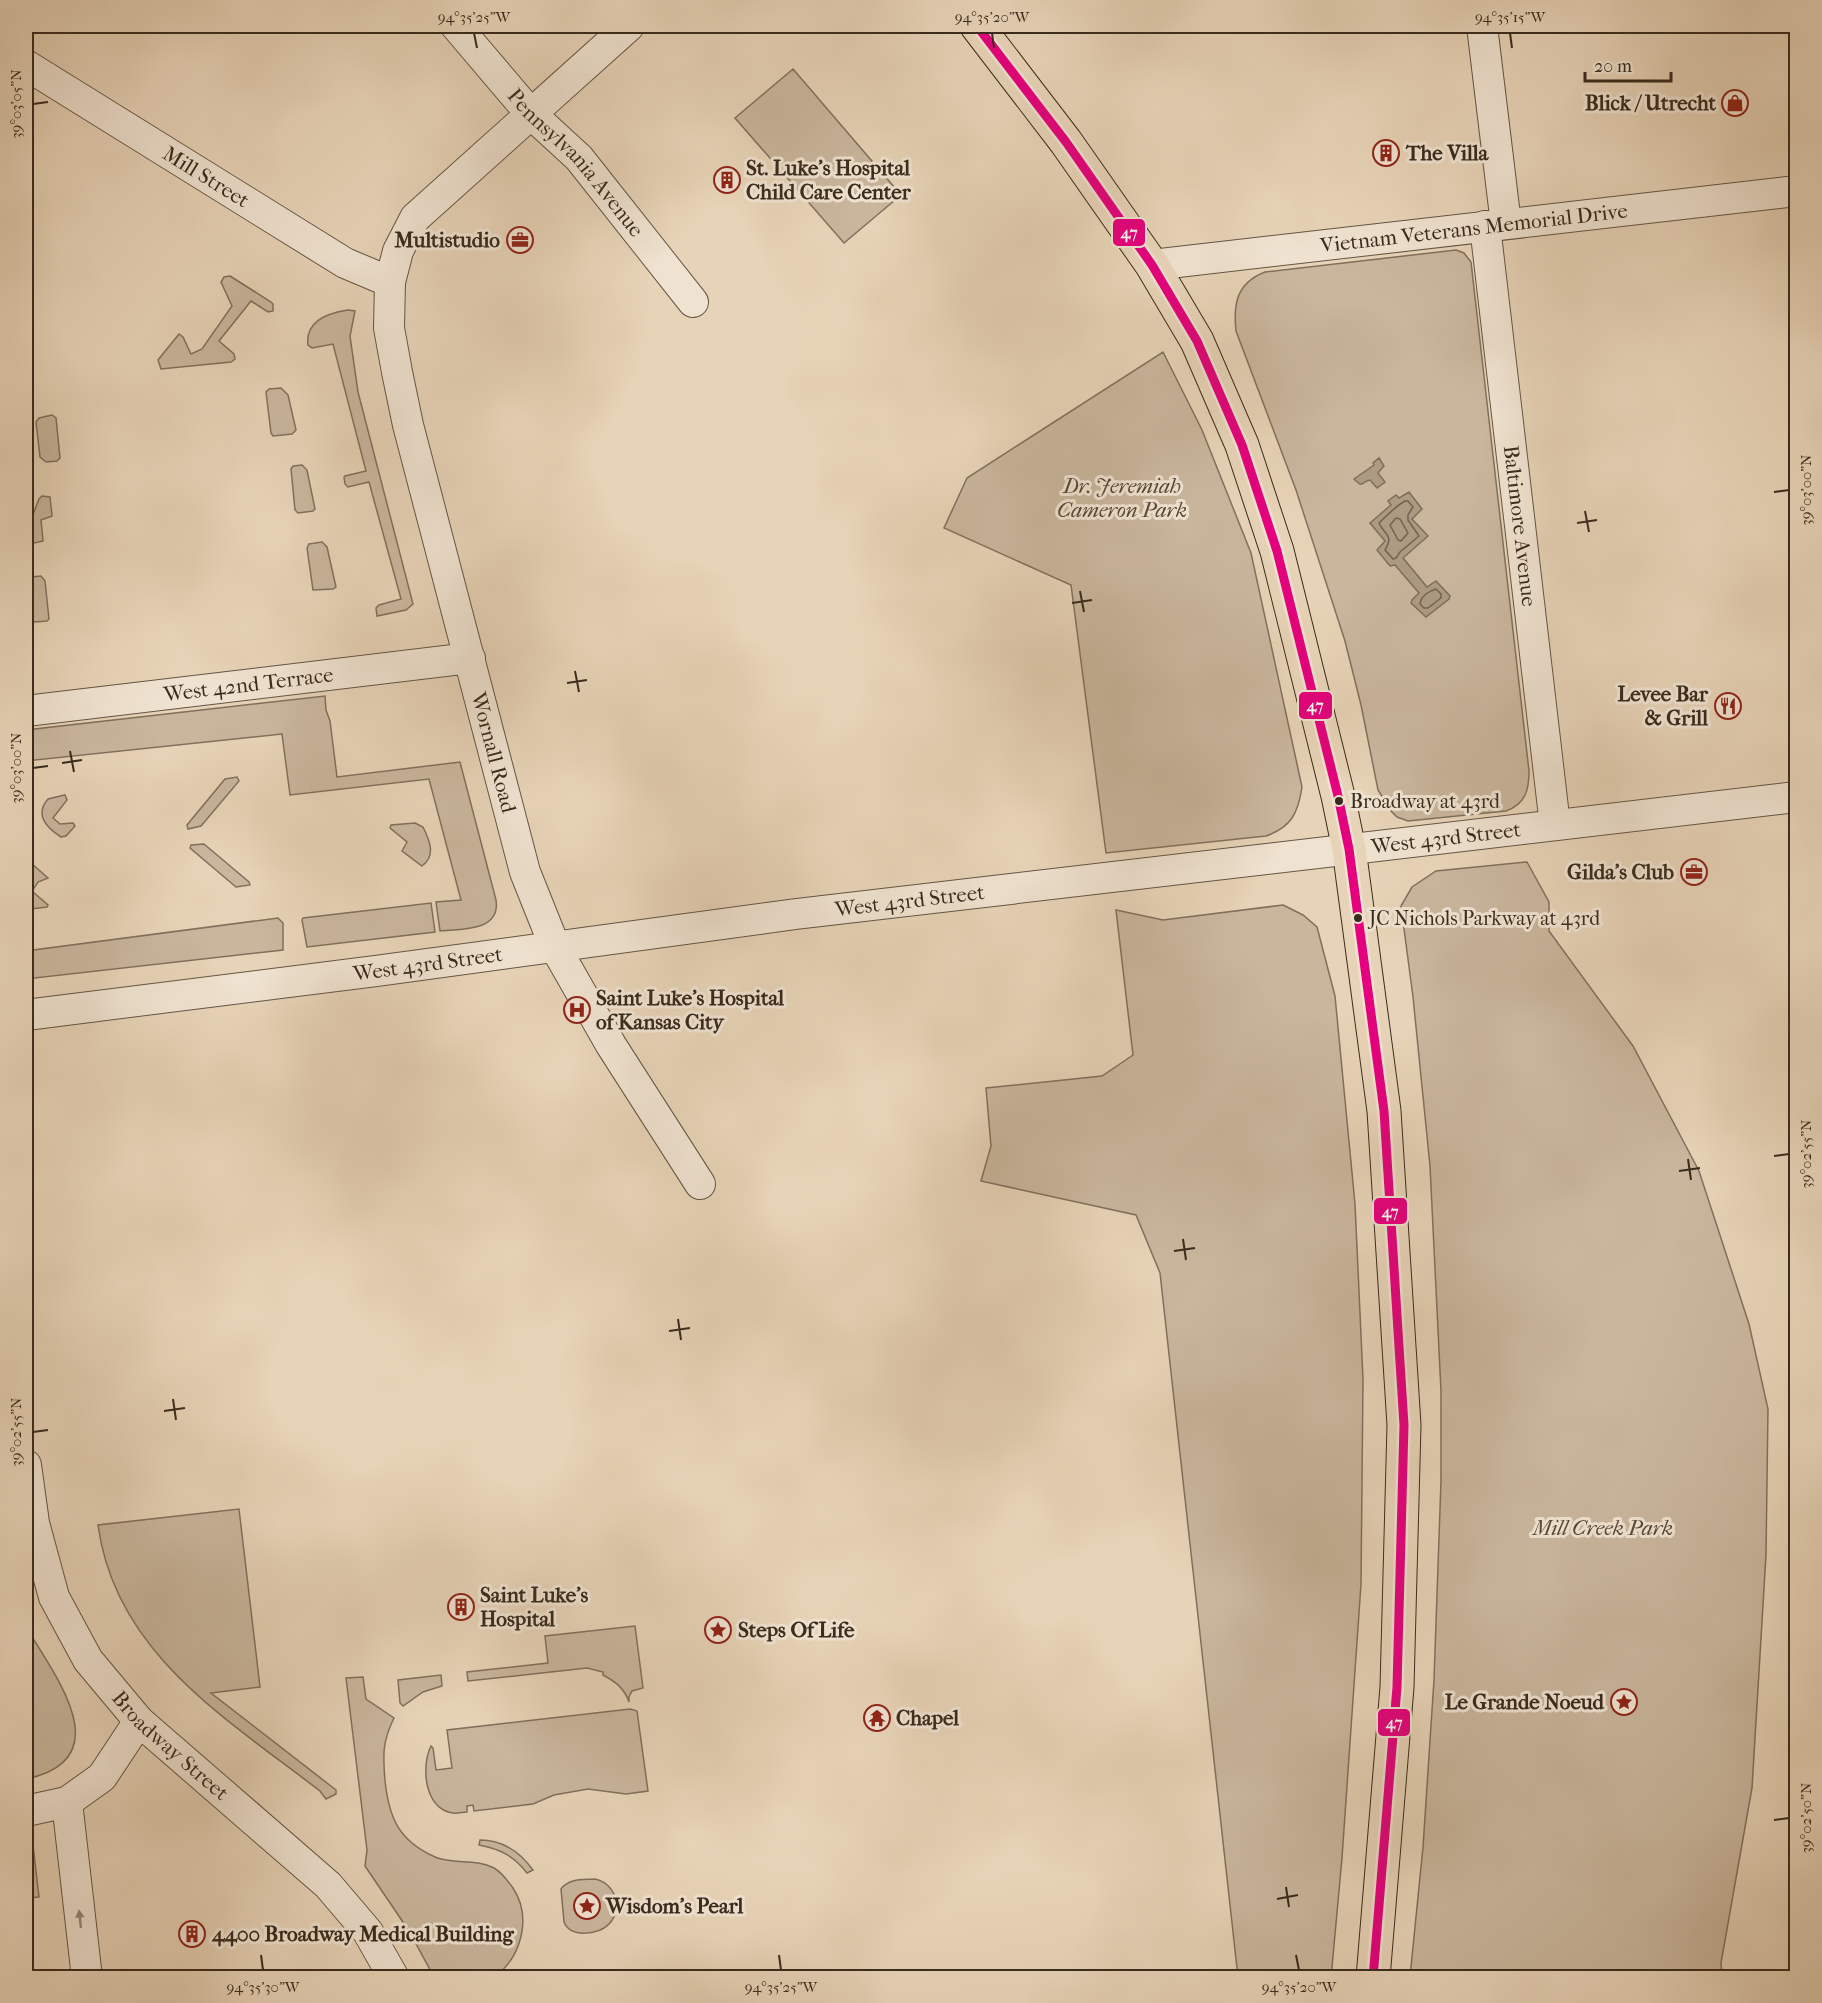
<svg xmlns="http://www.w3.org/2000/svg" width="1822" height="2003" font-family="'IM FELL French Canon',serif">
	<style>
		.green { fill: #c9b69d; stroke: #81705d; stroke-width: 1.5 }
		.water { fill: #ac9a83; stroke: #7e6e5a; stroke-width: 1.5 }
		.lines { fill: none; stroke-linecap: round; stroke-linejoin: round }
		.shore { stroke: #726250; stroke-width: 1.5 }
		.minor-casing { stroke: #645544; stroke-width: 32 }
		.major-casing { stroke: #392b1d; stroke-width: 35 }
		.minor { stroke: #efe2d0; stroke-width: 30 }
		.major { stroke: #e7d3b7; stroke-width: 33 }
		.bus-1-casing { stroke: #efe2d0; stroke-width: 14 }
		.bus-1 { stroke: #e5007d; stroke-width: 9 }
		.oneway { fill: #948676 }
		.ticks { fill: none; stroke: #392b1d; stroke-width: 2 }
		.bus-dot { fill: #392b1d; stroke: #efe2d0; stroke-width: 2 }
		.labels { text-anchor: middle; stroke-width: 6; stroke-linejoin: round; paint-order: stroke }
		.bus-label { font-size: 20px; fill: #392b1d; stroke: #efe2d0; text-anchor: start }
		.poi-label { font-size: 21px; font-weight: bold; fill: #392b1d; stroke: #efe2d0; text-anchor: start }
		.street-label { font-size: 21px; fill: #392b1d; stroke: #efe2d0 }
		.park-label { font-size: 21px; font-style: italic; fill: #564737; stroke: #efe2d0 }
		.line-badge { stroke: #efe2d0; stroke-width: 2 }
		.badge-label { font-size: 16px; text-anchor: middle; font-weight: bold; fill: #fff }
		.neatline { fill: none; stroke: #392b1d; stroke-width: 2 }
		.ticks-label { font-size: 15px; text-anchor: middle; fill: #392b1d }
	</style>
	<rect width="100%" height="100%" fill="#e7d3b7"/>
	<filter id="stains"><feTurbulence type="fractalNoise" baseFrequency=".00333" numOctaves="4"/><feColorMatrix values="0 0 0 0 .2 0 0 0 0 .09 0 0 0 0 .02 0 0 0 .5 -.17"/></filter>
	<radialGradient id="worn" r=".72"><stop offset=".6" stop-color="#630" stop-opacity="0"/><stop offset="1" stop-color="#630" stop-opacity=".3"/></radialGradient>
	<path class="green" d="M793 69 901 195 844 243 735 118Z
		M1456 250 1464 253 1471 262 1529 771C1529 791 1525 804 1506 811L1408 821 1397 817 1391 811 1378 790 1361 705 1345 641 1296 490 1236 331C1233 303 1237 283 1265 272Z
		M230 276 271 302 273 304V311L268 312 251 301 219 341 234 354 235 359 231 362 161 369 158 360 179 334 183 337 191 354 202 349 232 306 221 282 224 277Z
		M348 310 355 311 350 336 358 392 413 604 406 610 377 616 376 608 379 605 401 599 369 482 348 487 345 484 344 477 345 476 366 471 333 344 312 348 308 345C305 321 328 313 348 310Z
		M1163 352 1202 430 1251 553 1302 787C1298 814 1291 827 1266 836L1106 853 1071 585 944 528 967 478Z
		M281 388 288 395 296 430 292 434 273 436 271 433 266 392 269 389Z
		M52 415 56 418 60 458 57 461 46 462 40 457 36 422 39 418Z
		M302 465 307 470 315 509 313 511 298 513 295 510 291 469 293 466Z
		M42 496 50 497 52 516 41 520 43 541 30 544 26 540V533L39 499Z
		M322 542 327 547 336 587 333 589 313 590 307 548 309 544Z
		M41 576 45 581 49 619 47 621 34 622 30 616 26 583 31 577Z
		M325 696 326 710 330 721 337 777 460 762 496 900C501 932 460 929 440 931L436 902 461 900 429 779 290 795 282 734 26 761V730Z
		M237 777 239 781 201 826 188 829 187 825 225 779Z
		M65 795 67 800 53 818 60 824 73 823 75 826 66 836 61 837C47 828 34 815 48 799Z
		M415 823 423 827C430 841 436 856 422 866L402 851 407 842 390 828 391 825Z
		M204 844 249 882 250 885 236 887 190 848 191 845Z
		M1527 862 1549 902V931L1633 1046 1699 1171 1749 1324 1768 1409 1766 1555 1752 1788 1721 1963 1722 1977H1410L1423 1847 1434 1680 1441 1481V1391L1430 1166 1413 997 1401 906 1412 887 1436 871Z
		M31 863 48 878 38 882 32 891 48 905 47 907 31 909 26 905V865Z
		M431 903 435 932 307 947 302 920 303 918Z
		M1283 905 1303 915 1317 927 1335 996 1355 1204 1363 1379 1361 1584 1342 1858 1331 1978 1238 1977 1160 1273 1136 1215 981 1181 991 1146 986 1088 1102 1076 1133 1055 1116 910 1163 920Z
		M278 918 283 923V950L26 979V951Z
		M239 1509 260 1687 211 1693 336 1790V1794L326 1799 320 1791C227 1719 115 1653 98 1525Z
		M635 1626 643 1688 632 1691 629 1697V1702C624 1688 616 1682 603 1675V1672L587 1668 468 1681 467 1672 548 1663 545 1636Z
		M26 1627C55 1676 121 1759 26 1779Z
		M441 1675 442 1686 423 1692 403 1706 400 1703 398 1680Z
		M363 1677 366 1699 394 1718C382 1742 383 1756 385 1781 389 1818 399 1841 435 1857 454 1865 475 1858 494 1868 501 1872 508 1881 513 1888 532 1917 522 1957 494 1977H434L409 1931 365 1866 367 1850 346 1678Z
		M630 1709 637 1711 648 1791 626 1794 588 1789 554 1795 533 1804 474 1811 473 1805 467 1806V1812C463 1812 457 1814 453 1813 424 1809 421 1766 431 1746L433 1748 436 1770 452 1768 447 1730Z
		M32 1837 39 1897 28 1898 26 1874V1838Z
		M480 1840C503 1840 520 1852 533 1870L527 1873C514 1856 500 1849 479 1845Z
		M595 1879C615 1883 624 1908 609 1924 599 1935 570 1938 564 1922L561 1889C569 1878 583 1880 595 1879Z"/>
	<path class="water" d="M1379 458 1384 466 1378 473 1385 482 1377 488 1370 480C1360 482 1364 489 1354 479L1374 465 1373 463Z
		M1409 492 1422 509 1412 519 1428 536 1403 558 1427 587 1436 581 1450 596 1449 599 1426 617 1411 603 1412 600 1419 593 1395 565 1390 566 1377 550 1385 541 1370 523 1391 505 1388 501 1396 495 1399 498Z"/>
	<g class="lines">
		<path class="shore" d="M1405 501H1408L1413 507 1408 515V520L1419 536 1400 552 1396 558 1393 559 1385 550C1394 535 1385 536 1379 523 1387 515 1396 506 1405 501Z
			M1396 518 1400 519 1408 533 1401 541 1398 540 1390 525Z
			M1436 589 1441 594V598L1428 608H1424L1420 604C1421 596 1429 591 1436 589Z"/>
		<defs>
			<g id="minor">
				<path id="s1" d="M456 26 530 113 579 158 693 302"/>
				<path id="s2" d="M629 26 415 218 398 251 390 282 389 328 397 372 408 425 525 872 555 947 611 1045 700 1184"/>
				<path d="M1482 26 1506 224"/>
				<path id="s3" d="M26 65 345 263 390 282"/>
				<path id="s4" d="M1485 226 1555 825"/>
				<path id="s5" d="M1152 265 1796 191"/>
				<path id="s6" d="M26 711 470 658"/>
				<path id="s7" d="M26 1015 376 971 796 914 1796 797"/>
				<path id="s8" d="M26 1465 34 1523 54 1597 88 1660 139 1721 328 1885 368 1932 394 1978"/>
				<path d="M67 1802 87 1978"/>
				<path d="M26 1811 67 1802 102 1777 139 1721"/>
			</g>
			<path id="major" d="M977 26 1066 142 1152 265 1197 341 1242 445 1277 551 1338 796 1349 849 1384 1111 1404 1425 1397 1687 1373 1978"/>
		</defs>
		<use href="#minor" class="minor-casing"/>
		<use href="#major" class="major-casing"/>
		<use href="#minor" class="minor"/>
		<use href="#major" class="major"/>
		<defs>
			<path id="bus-1" d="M977 26 1066 142 1152 265 1197 341 1242 445 1277 551 1338 796 1349 849 1384 1111 1404 1425 1397 1687 1373 1978"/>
		</defs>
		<use href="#bus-1" class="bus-1-casing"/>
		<use href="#bus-1" class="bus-1"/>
	</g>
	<defs><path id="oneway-solid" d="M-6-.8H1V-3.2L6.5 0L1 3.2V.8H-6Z" transform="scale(1.5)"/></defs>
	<use class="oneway" href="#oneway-solid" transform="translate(80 1919) rotate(-96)"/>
	<path class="ticks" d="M474 33 477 48M992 33 994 48M1510 33 1512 48M33 104 48 102M1774 492 1789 490M1585 511 1589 532M1577 523 1597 520M1080 591 1084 612M1072 603 1092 600M575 671 579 692M567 683 587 680M70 751 74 772M62 763 82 760M33 768 48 766M1774 1156 1789 1154M1688 1159 1691 1180M1679 1171 1700 1168M1183 1239 1186 1260M1174 1251 1195 1248M678 1319 681 1340M669 1331 690 1328M173 1399 176 1420M164 1411 185 1408M33 1432 48 1430M1774 1820 1789 1818M1286 1887 1289 1907M1277 1899 1298 1895M261 1955 263 1970M779 1955 781 1970M1296 1955 1299 1970"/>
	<defs>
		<symbol id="shop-ring" viewBox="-11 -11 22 22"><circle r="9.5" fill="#efe2d0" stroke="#8f2418" stroke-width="1.5"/><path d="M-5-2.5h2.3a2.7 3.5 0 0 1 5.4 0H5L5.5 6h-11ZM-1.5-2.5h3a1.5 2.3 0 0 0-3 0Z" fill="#8f2418"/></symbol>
		<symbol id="building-ring" viewBox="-11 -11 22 22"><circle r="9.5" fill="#efe2d0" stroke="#8f2418" stroke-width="1.5"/><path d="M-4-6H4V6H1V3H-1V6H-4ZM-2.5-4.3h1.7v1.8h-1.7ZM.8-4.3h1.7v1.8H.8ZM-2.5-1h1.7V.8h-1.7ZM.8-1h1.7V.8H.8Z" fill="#8f2418"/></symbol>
		<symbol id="office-ring" viewBox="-11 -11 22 22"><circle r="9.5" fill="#efe2d0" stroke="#8f2418" stroke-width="1.5"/><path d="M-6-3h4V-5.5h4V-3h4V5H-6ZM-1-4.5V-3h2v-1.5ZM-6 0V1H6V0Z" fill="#8f2418"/></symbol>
		<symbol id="restaurant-ring" viewBox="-11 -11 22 22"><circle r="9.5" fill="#efe2d0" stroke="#8f2418" stroke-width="1.5"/><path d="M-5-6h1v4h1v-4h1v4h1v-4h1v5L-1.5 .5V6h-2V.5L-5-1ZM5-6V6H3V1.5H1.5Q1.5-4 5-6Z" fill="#8f2418"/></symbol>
		<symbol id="hospital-ring" viewBox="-11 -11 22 22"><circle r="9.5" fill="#efe2d0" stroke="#8f2418" stroke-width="1.5"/><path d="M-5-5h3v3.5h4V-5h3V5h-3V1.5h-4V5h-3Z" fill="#8f2418"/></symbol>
		<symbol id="sight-ring" viewBox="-11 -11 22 22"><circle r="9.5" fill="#efe2d0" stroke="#8f2418" stroke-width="1.5"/><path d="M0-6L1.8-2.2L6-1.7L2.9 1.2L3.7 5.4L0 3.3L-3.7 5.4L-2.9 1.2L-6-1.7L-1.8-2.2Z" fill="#8f2418"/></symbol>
		<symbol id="temple-ring" viewBox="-11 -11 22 22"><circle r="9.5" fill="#efe2d0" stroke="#8f2418" stroke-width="1.5"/><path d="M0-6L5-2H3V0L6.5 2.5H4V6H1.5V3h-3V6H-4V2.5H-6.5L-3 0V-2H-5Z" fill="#8f2418"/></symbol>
	</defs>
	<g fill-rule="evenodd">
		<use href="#shop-ring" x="1720" y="88" width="30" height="30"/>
		<use href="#building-ring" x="1371" y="138" width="30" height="30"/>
		<use href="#building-ring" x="712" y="165" width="30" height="30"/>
		<use href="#office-ring" x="505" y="225" width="30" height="30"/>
		<use href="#restaurant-ring" x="1713" y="691" width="30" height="30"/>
		<use href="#office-ring" x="1679" y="857" width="30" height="30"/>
		<use href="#hospital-ring" x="562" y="995" width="30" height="30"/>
		<use href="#building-ring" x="446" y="1592" width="30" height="30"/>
		<use href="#sight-ring" x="703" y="1615" width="30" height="30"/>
		<use href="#sight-ring" x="1609" y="1687" width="30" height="30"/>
		<use href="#temple-ring" x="862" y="1703" width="30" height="30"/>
		<use href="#sight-ring" x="572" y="1891" width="30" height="30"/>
		<use href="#building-ring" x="177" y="1919" width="30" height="30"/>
	</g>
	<g class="bus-dot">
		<circle cx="1339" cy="801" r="5"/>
		<circle cx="1358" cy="918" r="5"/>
	</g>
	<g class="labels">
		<g class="bus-label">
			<text x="1350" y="808">Broadway at 43rd</text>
			<text x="1369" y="925">JC Nichols Parkway at 43rd</text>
		</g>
		<g class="poi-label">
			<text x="1716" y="110" text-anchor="end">Blick / Utrecht</text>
			<text x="1406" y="160">The Villa</text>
			<text x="746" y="175">St. Luke's Hospital<tspan x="746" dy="24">Child Care Center</tspan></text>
			<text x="500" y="247" text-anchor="end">Multistudio</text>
			<text x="1708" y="701" text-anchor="end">Levee Bar<tspan x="1708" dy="24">&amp; Grill</tspan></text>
			<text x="1674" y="879" text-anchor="end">Gilda's Club</text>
			<text x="596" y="1005">Saint Luke's Hospital<tspan x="596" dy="24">of Kansas City</tspan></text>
			<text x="480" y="1602">Saint Luke's<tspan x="480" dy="24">Hospital</tspan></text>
			<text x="738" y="1637">Steps Of Life</text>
			<text x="1604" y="1709" text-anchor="end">Le Grande Noeud</text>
			<text x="896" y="1725">Chapel</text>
			<text x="606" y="1913">Wisdom's Pearl</text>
			<text x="212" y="1941">4400 Broadway Medical Building</text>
		</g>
		<g class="street-label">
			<text dy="7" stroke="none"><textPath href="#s1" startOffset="182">Pennsylvania Avenue</textPath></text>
			<text dy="7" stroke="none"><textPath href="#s3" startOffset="212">Mill Street</textPath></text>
			<text dy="7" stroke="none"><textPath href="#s5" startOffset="324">Vietnam Veterans Memorial Drive</textPath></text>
			<text dy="7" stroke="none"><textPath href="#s4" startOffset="302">Baltimore Avenue</textPath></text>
			<text dy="7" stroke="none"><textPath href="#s6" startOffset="224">West 42nd Terrace</textPath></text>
			<text dy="7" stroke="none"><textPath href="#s2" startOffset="840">Wornall Road</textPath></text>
			<text dy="7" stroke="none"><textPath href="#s7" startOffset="1431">West 43rd Street</textPath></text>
			<text dy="7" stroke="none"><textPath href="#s7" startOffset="891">West 43rd Street</textPath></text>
			<text dy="7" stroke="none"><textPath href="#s7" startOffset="405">West 43rd Street</textPath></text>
			<text dy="7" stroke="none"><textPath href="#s8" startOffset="326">Broadway Street</textPath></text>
		</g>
		<g class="park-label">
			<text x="1122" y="493">Dr. Jeremiah<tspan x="1122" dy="24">Cameron Park</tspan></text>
			<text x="1603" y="1535">Mill Creek Park</text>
		</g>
	</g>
	<g class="line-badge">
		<rect x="1112" y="218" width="34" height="29" rx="6" fill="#e5007d"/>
		<rect x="1298" y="691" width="35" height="29" rx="6" fill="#e5007d"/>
		<rect x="1373" y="1197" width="35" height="28" rx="6" fill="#e5007d"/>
		<rect x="1377" y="1708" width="34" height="29" rx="6" fill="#e5007d"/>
	</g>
	<g class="badge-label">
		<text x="1129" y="238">47</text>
		<text x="1315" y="711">47</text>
		<text x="1390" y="1217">47</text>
		<text x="1394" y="1728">47</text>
	</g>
	<rect width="1822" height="2003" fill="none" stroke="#e7d3b7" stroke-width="66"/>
	<path d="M1585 72v9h86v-9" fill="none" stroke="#392b1d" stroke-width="3"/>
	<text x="1594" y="72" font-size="18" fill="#392b1d" stroke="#efe2d0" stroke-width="4.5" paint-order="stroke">20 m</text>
	<rect x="33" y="33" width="1756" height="1937" class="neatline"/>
	<g class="ticks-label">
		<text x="474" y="22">94°35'25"W</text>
		<text x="992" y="22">94°35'20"W</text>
		<text x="1510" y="22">94°35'15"W</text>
		<text transform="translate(16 104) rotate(-90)" y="5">39°03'05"N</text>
		<text transform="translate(1806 490) rotate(-90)" y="5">39°03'00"N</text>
		<text transform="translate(16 768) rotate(-90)" y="5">39°03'00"N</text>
		<text transform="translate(1806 1154) rotate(-90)" y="5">39°02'55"N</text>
		<text transform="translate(16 1432) rotate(-90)" y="5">39°02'55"N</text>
		<text transform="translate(1806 1818) rotate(-90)" y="5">39°02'50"N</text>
		<text x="263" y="1992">94°35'30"W</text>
		<text x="781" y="1992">94°35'25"W</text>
		<text x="1299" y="1992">94°35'20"W</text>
	</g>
	<rect width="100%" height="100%" filter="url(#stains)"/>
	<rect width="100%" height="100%" fill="url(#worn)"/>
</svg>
